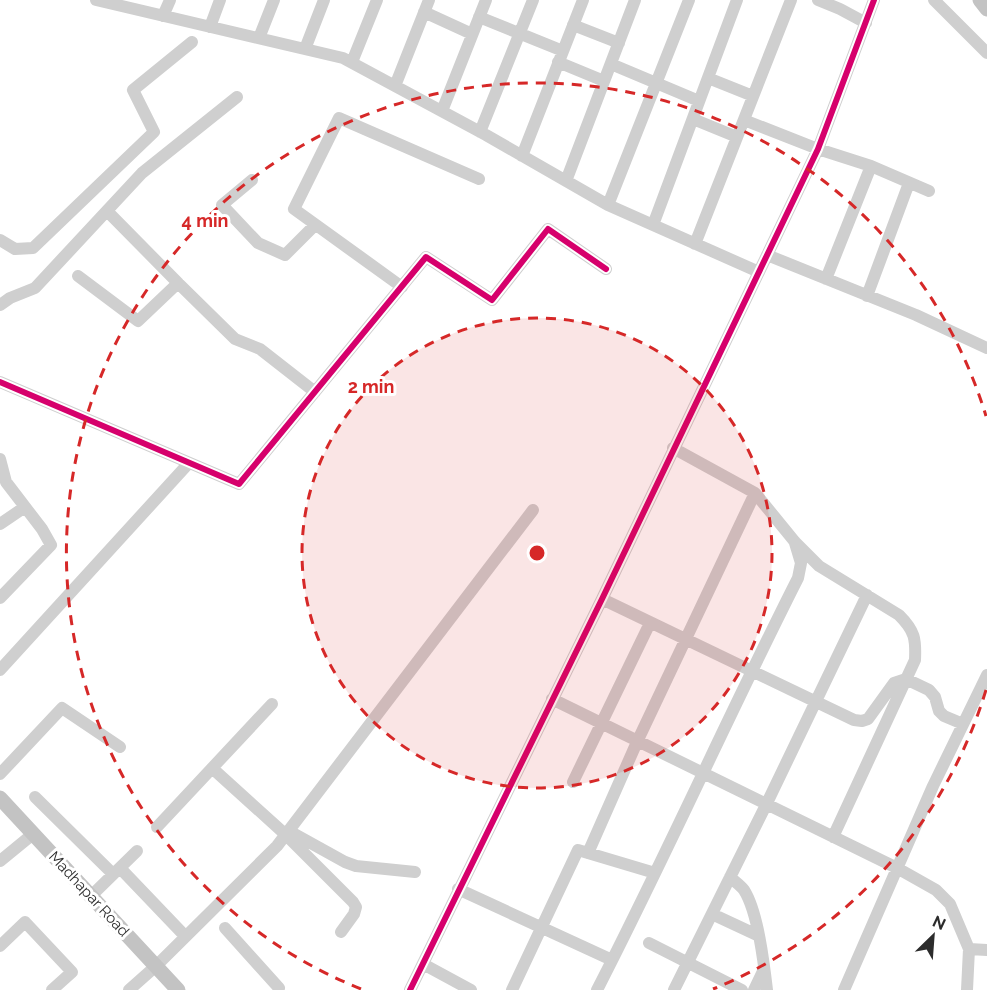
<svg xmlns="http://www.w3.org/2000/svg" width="987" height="990" font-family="Raleway,sans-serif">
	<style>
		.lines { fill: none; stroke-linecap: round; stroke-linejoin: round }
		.minor { stroke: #cfcfcf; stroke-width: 12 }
		.major { stroke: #c3c3c3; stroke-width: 15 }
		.cycleway-casing { stroke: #fff; stroke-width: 10 }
		.cycleway { stroke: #d6006c; stroke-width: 6 }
		.ring { fill: none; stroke: #d62828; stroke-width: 3; stroke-dasharray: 10 8 }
		.labels { text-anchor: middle; stroke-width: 6; stroke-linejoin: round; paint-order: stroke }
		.street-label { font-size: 15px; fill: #2c2c2c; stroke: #fff }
		.centre { fill: #d62828; stroke: #fff; stroke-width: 3 }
		.ring-label { font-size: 18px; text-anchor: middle; font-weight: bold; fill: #d62828; stroke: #fff; stroke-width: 6; stroke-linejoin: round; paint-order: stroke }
	</style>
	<rect width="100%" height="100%" fill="#fff"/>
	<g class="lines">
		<path class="minor" d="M96 0 343 58 486 135 608 205 759 272
			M818 0 840 9 866 23
			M934 0 987 53
			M424 12 472 34
			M163 16 170 0
			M479 17 563 51
			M573 25 619 43
			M210 27 220 0
			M259 38 274 0
			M305 49 324 0
			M352 62 377 0
			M558 62 604 81
			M611 64 699 101
			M708 78 753 96
			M395 86 429 0
			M442 111 486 0
			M693 119 737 137
			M744 120 818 149 871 166 929 191
			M480 132 533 0
			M522 156 583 0
			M252 180 222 205 258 243 285 255 315 225
			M566 181 635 0
			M608 205 689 0
			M653 225 737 0
			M0 240 15 249 33 248 154 132 133 90 192 42
			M695 244 791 0
			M767 255 916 315 987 348
			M78 276 138 321 178 283 107 211
			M826 279 871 166
			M178 283 235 339 260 349 315 392
			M402 287 294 209 339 118 479 179
			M867 296 909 183
			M0 305 10 298 35 288 142 173 237 97
			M0 382 239 484 426 257 492 300 548 229 606 269
			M673 448 755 493 795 542 819 566 899 615C915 631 916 639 915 660L833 837
			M0 459 6 482 42 529 51 545 0 598
			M0 524 25 507
			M602 599 854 720 862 721 868 719 894 683 906 679 929 690 935 697 939 711 944 716 963 724
			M0 670 188 464
			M552 699 897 868 936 890 950 904 969 949 967 990
			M212 768 286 835 353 902 356 907 354 914 341 932
			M0 774 62 708 120 747
			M573 782 650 623
			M35 797 113 874
			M157 827 272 704
			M289 831 345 862 356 866 415 872
			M588 853 637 742 755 493
			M0 861 33 834
			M120 868 185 936
			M730 877C734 881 740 885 744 890 758 912 764 964 767 990
			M458 889 612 960
			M91 896 137 851
			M712 914 757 935
			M225 928 279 988 278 990
			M649 943 742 990
			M0 946 25 922 72 972 52 990
			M969 949 987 950
			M423 964 471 990
			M129 990 156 966 277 846 533 510
			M410 990 602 599 818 149 874 0
			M512 990 578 850 655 873
			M597 990C667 854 729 714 798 578L801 563 795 543
			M674 990 766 805 867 595
			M754 990 764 969
			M844 990 933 786 987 675"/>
		<path class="major" d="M980 0 987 9
			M0 798 178 990"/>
		<defs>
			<path id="cycleway" d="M0 382 239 484 426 257 492 300 548 229 606 269
				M410 990 602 599 818 149 874 0"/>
		</defs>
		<use href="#cycleway" class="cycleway-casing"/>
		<use href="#cycleway" class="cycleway"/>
	</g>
	<circle cx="537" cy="553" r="235" fill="#d62828" fill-opacity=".12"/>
	<g class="ring">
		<circle cx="537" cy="553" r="235"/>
		<path d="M986 690A470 470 0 0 1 713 989M361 989A470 470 0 1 1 986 416"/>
	</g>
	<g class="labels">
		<g class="street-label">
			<text transform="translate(89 894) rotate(47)" y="5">Madhapar Road</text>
		</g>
	</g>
	<circle cx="537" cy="553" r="9" class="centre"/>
	<g class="ring-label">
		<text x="205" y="227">4 min</text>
		<text x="371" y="393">2 min</text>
	</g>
	<g transform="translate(933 936) rotate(25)" stroke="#ffffff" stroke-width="4.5" paint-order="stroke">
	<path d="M0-4.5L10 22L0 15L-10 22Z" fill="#2c2c2c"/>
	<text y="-9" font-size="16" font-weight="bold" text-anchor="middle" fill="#2c2c2c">N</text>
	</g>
</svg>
